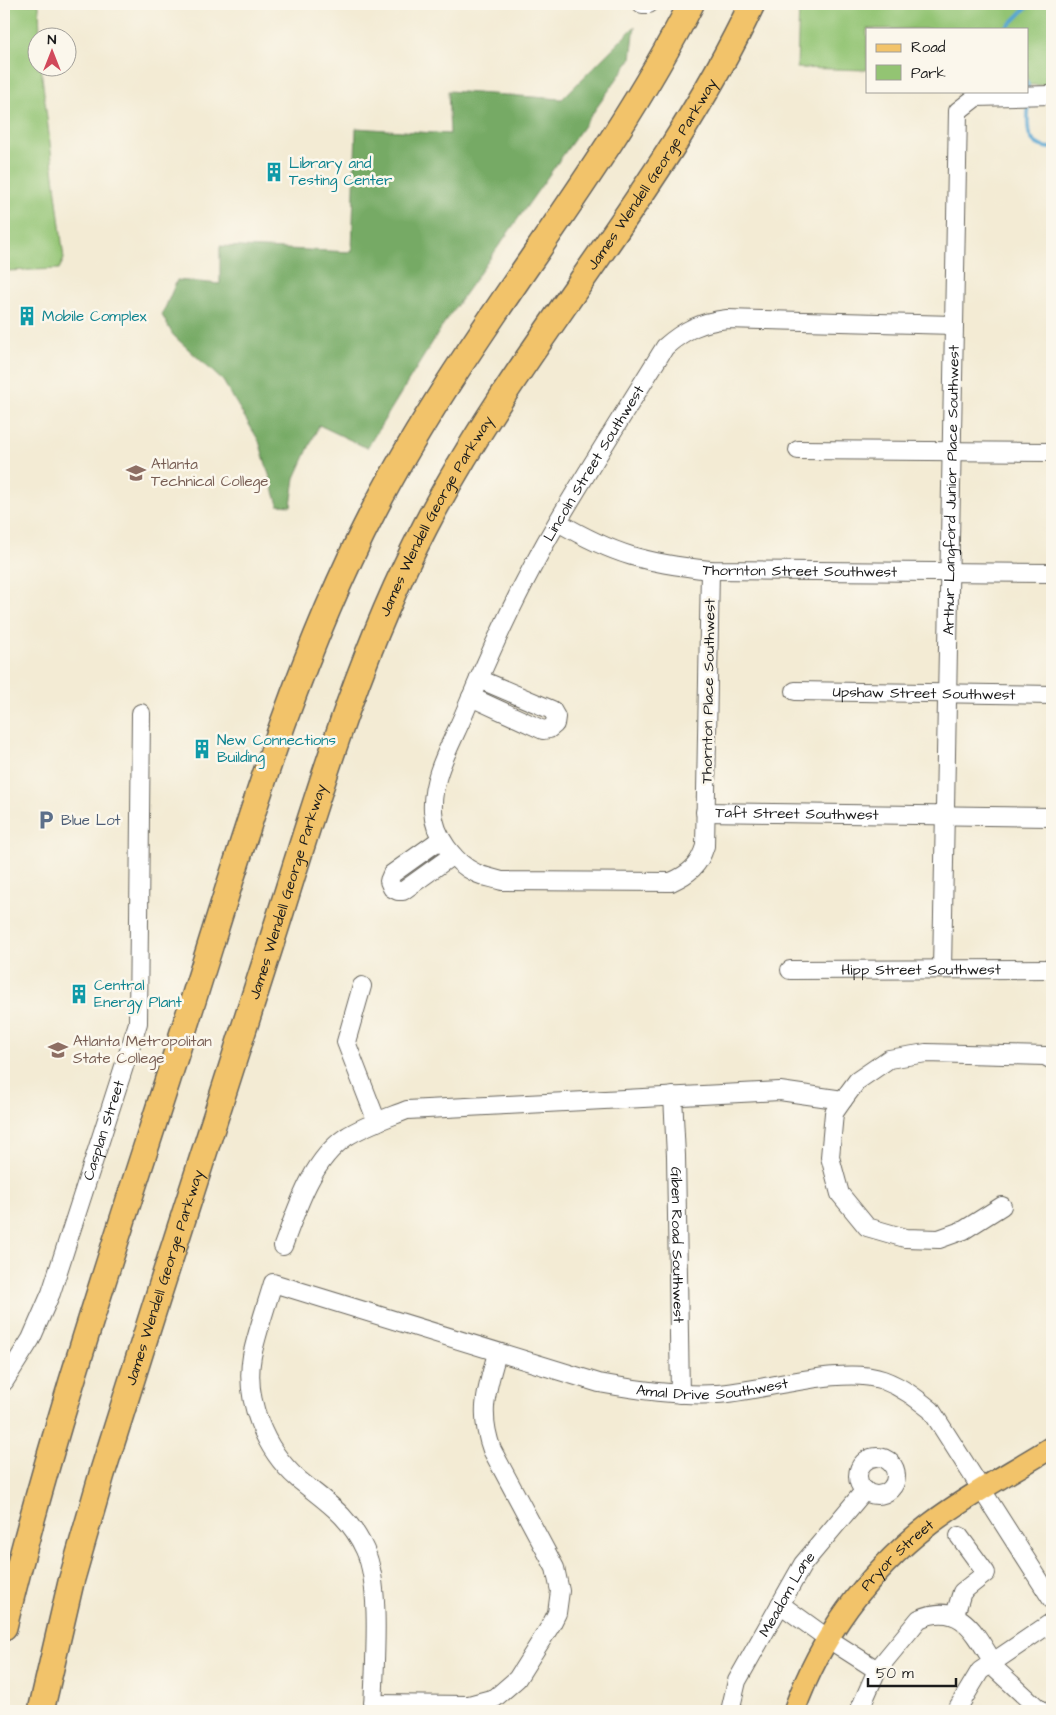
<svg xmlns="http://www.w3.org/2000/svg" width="1056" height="1715" font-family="'Architects Daughter',sans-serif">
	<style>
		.green { fill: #93c473; stroke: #587048 }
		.forest { fill: #76aa65; stroke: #496340 }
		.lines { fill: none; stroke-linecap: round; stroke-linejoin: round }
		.stream { stroke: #58a6d1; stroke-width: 4 }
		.minor-casing { stroke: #67645c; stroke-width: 20 }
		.major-casing { stroke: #67645c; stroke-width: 24 }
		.highway-casing { stroke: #67645c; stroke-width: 28 }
		.minor { stroke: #fff; stroke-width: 18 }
		.major { stroke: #f2c36a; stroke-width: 21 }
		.highway { stroke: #f2c36a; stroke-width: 25 }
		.labels { text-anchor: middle; stroke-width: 5; stroke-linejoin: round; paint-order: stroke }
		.culture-label { font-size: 15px; fill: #0d838f; stroke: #fbf7ec; text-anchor: start }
		.street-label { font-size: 15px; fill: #1c1c1c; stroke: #fbf7ec }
		.education-label { font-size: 15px; fill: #785e54; stroke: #fbf7ec; text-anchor: start }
		.service-label { font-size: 15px; fill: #4e5e75; stroke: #fbf7ec; text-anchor: start }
	</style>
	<rect width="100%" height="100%" fill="#fbf7ec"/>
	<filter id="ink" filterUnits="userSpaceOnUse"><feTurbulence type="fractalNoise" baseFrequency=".02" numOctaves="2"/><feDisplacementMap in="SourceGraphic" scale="10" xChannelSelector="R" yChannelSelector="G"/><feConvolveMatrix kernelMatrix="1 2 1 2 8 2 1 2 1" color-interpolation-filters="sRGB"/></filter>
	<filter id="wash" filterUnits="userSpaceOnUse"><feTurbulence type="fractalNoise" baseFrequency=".0096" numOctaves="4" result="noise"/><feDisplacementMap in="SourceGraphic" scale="20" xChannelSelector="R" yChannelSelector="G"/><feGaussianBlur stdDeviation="1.12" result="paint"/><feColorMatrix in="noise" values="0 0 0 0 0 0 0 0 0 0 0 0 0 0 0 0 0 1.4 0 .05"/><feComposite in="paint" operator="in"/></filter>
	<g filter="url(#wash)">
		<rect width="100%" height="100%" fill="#f3ebd4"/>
		<path class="green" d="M4 4H39L40 37 38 38V68H41L64 259 59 269 4 271Z
			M799 4H1052V85H1027V29H867V70L797 68Z"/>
		<path class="forest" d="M635 26 631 59 445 322 367 448 319 425 295 478 291 506 278 505 259 441 223 381 173 335 162 315 177 280 220 284V246L352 252 356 128 450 134 448 91 562 99Z"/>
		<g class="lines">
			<path class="stream" d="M1005 29 1030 4
				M1027 82 1029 92
				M1029 101C1027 123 1023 147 1052 148"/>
		</g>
	</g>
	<g filter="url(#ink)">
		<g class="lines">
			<defs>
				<g id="minor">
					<path d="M642 4H649"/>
					<path d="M798 450 1052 452"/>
					<path id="s1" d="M558 522C614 555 646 563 710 570L1052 573"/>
					<path id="s2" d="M710 570 705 846C699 866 689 874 671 882L502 881C493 878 484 877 476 873 454 863 434 835 433 811 431 777 451 745 464 714 491 649 522 582 558 521 593 462 629 405 665 347 684 330 701 322 727 319L954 325"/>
					<path id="s3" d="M795 691 1052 695"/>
					<path d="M471 697 543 730 549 729 555 724 556 717 552 710 479 679"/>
					<path id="s4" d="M705 812 1052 817"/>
					<path d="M441 839 392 874 389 881 392 888 398 891H403L453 855"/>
					<path id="s5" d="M942 969 958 111 976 97 1052 95"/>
					<path id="s6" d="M790 970 1052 969"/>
					<path d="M362 986 346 1042 377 1122"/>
					<path id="s7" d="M673 1096 676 1156 680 1394"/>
					<path d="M843 1100 834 1113 830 1157 840 1194 867 1227 905 1238 939 1239 964 1230 1002 1206"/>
					<path d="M283 1246C297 1209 311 1161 346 1137 365 1125 387 1118 407 1110L780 1091 843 1100 857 1081 889 1059 926 1053 1045 1056 1052 1060"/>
					<path id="s8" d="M4 1382 31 1339 51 1293 138 1023 141 713"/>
					<circle cx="877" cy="1476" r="19"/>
					<path d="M780 1604 827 1638 877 1670"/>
					<path d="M955 1615 962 1592 986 1573 959 1536"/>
					<path d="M990 1664 1041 1711"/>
					<path d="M373 1704 469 1705 495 1698 517 1679 551 1625 557 1613 560 1591 555 1568 492 1450C478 1412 487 1390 497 1353"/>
					<path id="s9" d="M373 1711C374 1668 382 1588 365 1550 349 1515 326 1502 298 1479 265 1450 244 1400 252 1356 257 1332 266 1307 273 1283L599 1383C638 1390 677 1396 717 1394 763 1391 843 1365 883 1380 902 1387 916 1398 931 1410L1052 1600"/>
					<path id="s10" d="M730 1711 737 1681 803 1564 865 1490"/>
					<path d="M859 1711 877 1670 919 1619C960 1601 974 1631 993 1662"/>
					<path d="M956 1711 980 1671 1052 1622"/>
				</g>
				<g id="major">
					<path id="s11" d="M794 1711C821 1636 867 1573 930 1524 968 1495 1012 1472 1052 1447"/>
				</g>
				<g id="highway">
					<path d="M4 1627C53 1425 121 1227 184 1029 240 854 289 675 374 510 466 333 600 182 691 4"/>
					<path id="s12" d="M41 1711 71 1582 102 1474C157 1298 214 1122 270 947 315 805 356 660 425 527 520 344 664 191 752 4"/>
				</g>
			</defs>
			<use href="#minor" class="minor-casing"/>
			<use href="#major" class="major-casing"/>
			<use href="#highway" class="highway-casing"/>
			<use href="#minor" class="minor"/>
			<use href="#major" class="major"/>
			<use href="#highway" class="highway"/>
		</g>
	</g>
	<defs>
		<symbol id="building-bare" viewBox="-9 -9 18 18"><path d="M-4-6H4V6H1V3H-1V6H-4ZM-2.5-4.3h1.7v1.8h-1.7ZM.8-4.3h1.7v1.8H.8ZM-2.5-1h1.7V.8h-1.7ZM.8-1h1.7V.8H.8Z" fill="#0f9aa8" stroke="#fbf7ec" stroke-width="2.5" paint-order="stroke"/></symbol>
		<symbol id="university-bare" viewBox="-9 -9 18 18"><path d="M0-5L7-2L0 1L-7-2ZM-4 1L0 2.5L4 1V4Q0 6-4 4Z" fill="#8d6e63" stroke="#fbf7ec" stroke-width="2.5" paint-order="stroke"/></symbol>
		<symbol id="parking-bare" viewBox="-9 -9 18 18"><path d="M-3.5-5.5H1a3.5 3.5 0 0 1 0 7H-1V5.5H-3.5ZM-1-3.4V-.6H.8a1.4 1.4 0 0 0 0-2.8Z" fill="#5c6f8a" stroke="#fbf7ec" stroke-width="2.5" paint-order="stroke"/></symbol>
	</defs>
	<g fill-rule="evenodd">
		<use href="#building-bare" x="260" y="158" width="28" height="28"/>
		<use href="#building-bare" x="13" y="302" width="28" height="28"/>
		<use href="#university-bare" x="122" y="459" width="28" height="28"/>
		<use href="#building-bare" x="188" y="735" width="28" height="28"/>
		<use href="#parking-bare" x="32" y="806" width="28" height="28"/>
		<use href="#building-bare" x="65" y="980" width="28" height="28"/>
		<use href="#university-bare" x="44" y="1036" width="28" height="28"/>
	</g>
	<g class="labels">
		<g class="culture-label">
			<text x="289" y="168">Library and<tspan x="289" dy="17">Testing Center</tspan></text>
			<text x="42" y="321">Mobile Complex</text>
			<text x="217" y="745">New Connections<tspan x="217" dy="17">Building</tspan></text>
			<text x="94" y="990">Central<tspan x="94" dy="17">Energy Plant</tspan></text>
		</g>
		<g class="street-label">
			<text dy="5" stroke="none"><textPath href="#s12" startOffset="1666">James Wendell George Parkway</textPath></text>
			<text dy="5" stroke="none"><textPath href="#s2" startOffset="988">Lincoln Street Southwest</textPath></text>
			<text dy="5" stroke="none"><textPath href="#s5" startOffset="479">Arthur Langford Junior Place Southwest</textPath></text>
			<text dy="5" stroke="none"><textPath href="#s12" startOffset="1261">James Wendell George Parkway</textPath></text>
			<text dy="5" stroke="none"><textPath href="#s1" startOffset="251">Thornton Street Southwest</textPath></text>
			<text transform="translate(708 691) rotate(-89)" y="5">Thornton Place Southwest</text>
			<text dy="5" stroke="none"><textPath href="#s3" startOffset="129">Upshaw Street Southwest</textPath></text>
			<text dy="5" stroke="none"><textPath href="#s4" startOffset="92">Taft Street Southwest</textPath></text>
			<text dy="5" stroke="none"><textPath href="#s12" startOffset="856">James Wendell George Parkway</textPath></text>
			<text dy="5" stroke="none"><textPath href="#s6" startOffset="131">Hipp Street Southwest</textPath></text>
			<text dy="5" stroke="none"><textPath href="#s8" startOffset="272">Casplan Street</textPath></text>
			<text dy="5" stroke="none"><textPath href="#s7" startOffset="149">Giben Road Southwest</textPath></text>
			<text dy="5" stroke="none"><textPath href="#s12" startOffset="451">James Wendell George Parkway</textPath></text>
			<text dy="5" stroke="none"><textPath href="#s9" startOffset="929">Amal Drive Southwest</textPath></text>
			<text dy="5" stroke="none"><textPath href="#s11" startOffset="189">Pryor Street</textPath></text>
			<text dy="5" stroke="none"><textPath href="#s10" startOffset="131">Meadom Lane</textPath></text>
		</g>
		<g class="education-label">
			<text x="151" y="469">Atlanta<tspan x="151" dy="17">Technical College</tspan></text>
			<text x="73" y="1046">Atlanta Metropolitan<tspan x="73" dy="17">State College</tspan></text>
		</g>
		<g class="service-label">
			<text x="61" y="825">Blue Lot</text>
		</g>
	</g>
	<rect width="1056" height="1715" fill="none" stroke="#fbf7ec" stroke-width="20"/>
	<rect x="866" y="28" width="162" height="65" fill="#fbf7ec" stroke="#a29f99"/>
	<rect x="876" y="44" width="25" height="8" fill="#f2c36a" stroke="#a29f99"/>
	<text x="911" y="52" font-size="15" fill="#1c1c1c">Road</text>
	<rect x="876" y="65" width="25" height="15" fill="#93c473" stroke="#a29f99"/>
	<text x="911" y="78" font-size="15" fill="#1c1c1c">Park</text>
	<g transform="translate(52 52)"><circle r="24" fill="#fbf7ec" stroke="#a29f99"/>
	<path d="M0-4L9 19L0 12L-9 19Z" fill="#d1495b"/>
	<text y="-8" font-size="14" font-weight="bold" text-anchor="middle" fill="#1c1c1c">N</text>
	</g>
	<path d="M868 1678v8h88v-8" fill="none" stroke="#1c1c1c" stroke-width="2.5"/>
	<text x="876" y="1678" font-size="15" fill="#1c1c1c" stroke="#fbf7ec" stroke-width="4" paint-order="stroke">50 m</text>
</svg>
